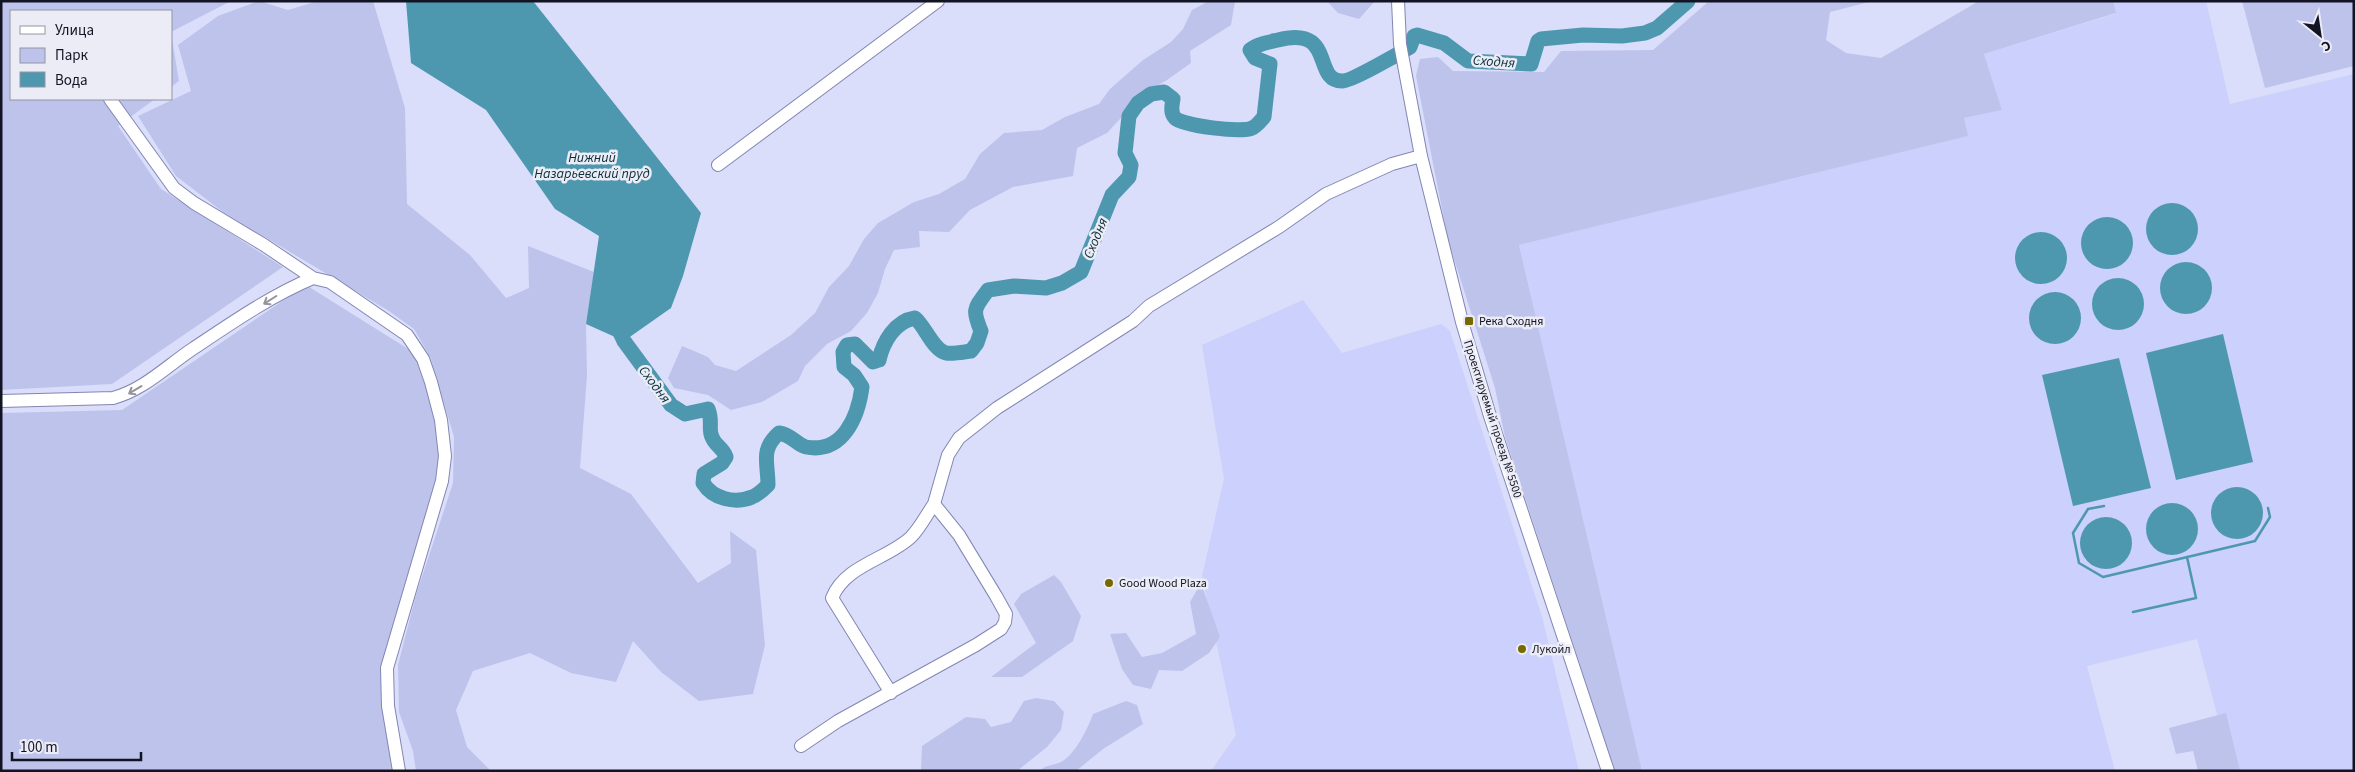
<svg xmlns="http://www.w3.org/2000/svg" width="2355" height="772" font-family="'Source Sans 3',sans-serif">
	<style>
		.built { fill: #cbd0fc }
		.green { fill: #bec3ec }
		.water { fill: #4e98af }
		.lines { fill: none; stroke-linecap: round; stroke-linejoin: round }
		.stream { stroke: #4e98af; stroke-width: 2.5 }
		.river { stroke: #4e98af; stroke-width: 15 }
		.minor-casing { stroke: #8286b3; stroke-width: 14 }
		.minor { stroke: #fff; stroke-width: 12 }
		.oneway { stroke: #94959c }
		.poi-dot { fill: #776900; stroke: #ebecf6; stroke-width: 2 }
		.labels { text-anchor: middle; stroke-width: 5; stroke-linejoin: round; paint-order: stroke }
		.poi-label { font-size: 12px; fill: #121323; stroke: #ebecf6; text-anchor: start }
		.street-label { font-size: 12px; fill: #121323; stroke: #ebecf6 }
		.water-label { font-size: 14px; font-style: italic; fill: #0a2f39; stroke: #ebecf6 }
	</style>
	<rect width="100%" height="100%" fill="#dadefb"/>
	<path class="built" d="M2113 1H2206L2230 104 2354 74V771H2232L2197 639 2087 666 2115 771H1642L1519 245 1967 136 1964 118 2002 110 1984 54 2115 14Z
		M1303 300 1342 353 1441 324 1450 331 1543 620 1579 771H1211L1236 735 1202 576 1224 479 1202 345Z"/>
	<path class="green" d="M1 1H231L171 32V11H11V99H155L118 126 161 189 283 267 112 384 1 390Z
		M259 1 288 10 318 1H373L405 108 407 204 470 255 506 298 529 288 528 246 594 272 586 324 587 376 580 468 631 494 698 583 731 563 730 531 756 550 765 645 753 694 699 701 661 672 633 641 616 682 571 673 530 653 473 671 456 710 467 747 491 771H416L413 751 399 712 398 665 416 595 453 483 454 437 430 357 414 329 389 311 223 212 176 176 138 116 191 91 178 45 218 16Z
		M1209 1H1235L1231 25 1190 51 1191 63 1167 80 1143 94 1107 133 1077 148 1073 176 1013 187 970 210 949 232 919 231 920 247 894 250 885 269 878 293 867 313 851 331 827 344 805 366 798 381 762 402 731 410 708 395 674 388 668 378 682 346 708 357 715 365 736 371 791 335 815 313 829 287 849 266 864 239 878 223 914 202 939 194 965 179 980 154 1004 133 1042 130 1065 117 1099 104 1110 89 1143 60 1171 42 1183 29 1192 10Z
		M1327 1H1375L1359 19 1338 13Z
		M1709 1H1873L1830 12 1826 40 1846 53 1881 58 1979 1H2113L2116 13 1984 54 2002 110 1964 118 1968 136 1519 245 1642 771H1615L1505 437 1495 388 1448 240 1416 76 1420 59 1438 57 1453 71 1544 72 1561 51 1653 50Z
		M2242 1H2354V66L2265 88Z
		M171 33 179 81 171 87Z
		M306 285 413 352 433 399 442 470 380 673 396 771H1V413L122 410Z
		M1054 575 1061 582 1081 616 1073 641 1022 677H991L1036 643 1014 604 1021 594Z
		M1201 583 1220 637 1209 653 1182 671 1159 670 1151 689 1133 685 1122 669 1110 634 1126 633 1142 657 1162 653 1196 634 1190 602Z
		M1036 698 1054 701 1064 712 1061 730 1047 747 1017 771 921 770 922 746 966 717 985 719 991 727 1011 722 1024 701Z
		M1126 701 1137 705 1143 724 1103 749 1076 771H1040C1046 764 1053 766 1061 762 1075 755 1088 728 1093 714Z
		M2226 713 2240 771H2198L2193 751 2176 754 2169 728Z"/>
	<path class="water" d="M406 1H533L701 213 683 276 671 308 624 341 586 324 599 236 555 209 486 110 411 63Z
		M2146 229a26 26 0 1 1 52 0a26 26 0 1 1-52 0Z
		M2081 243a26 26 0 1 1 52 0a26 26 0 1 1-52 0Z
		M2015 258a26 26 0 1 1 52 0a26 26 0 1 1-52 0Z
		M2160 288a26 26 0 1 1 52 0a26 26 0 1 1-52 0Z
		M2092 304a26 26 0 1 1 52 0a26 26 0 1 1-52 0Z
		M2029 318a26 26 0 1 1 52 0a26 26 0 1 1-52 0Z
		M2223 334 2253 462 2176 480 2146 353Z
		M2119 358 2151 488 2073 506 2042 375Z
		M2211 513a26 26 0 1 1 52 0a26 26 0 1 1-52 0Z
		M2146 529a26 26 0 1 1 52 0a26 26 0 1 1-52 0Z
		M2080 543a26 26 0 1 1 52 0a26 26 0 1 1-52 0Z"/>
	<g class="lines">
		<path class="stream" d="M2104 506 2088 509 2073 533 2079 563 2103 577 2255 541 2270 517 2268 508
			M2133 612 2196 598 2187 557"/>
		<path class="river" d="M616 324 624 341 671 405 685 414 708 409C713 421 708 430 712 437 715 446 723 447 726 457L722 463 704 474 703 483C713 499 735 504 752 497 758 495 764 489 768 485 768 462 760 450 779 433 792 435 797 445 806 447 843 454 858 417 862 387L854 375 844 367 843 352 847 345 855 344 873 362 879 360C883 342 895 321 915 318 925 326 933 350 946 353 954 354 963 352 971 351L977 343 981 331C972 309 974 309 988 290L1014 286 1046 288 1062 283 1081 272 1112 195 1129 177 1131 165 1125 153 1129 116 1138 103 1151 94 1164 92 1173 99C1172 105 1170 113 1175 118 1183 126 1242 133 1252 128 1257 126 1261 120 1264 117L1270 64 1255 58 1250 50C1257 44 1269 42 1278 40 1336 25 1312 81 1342 81 1350 82 1400 53 1410 47L1414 36 1417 35 1444 43 1468 61 1531 64 1538 41 1541 39 1583 35 1622 36 1645 33 1657 28 1688 1"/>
		<defs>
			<path id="minor" d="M1398 1 1400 44 1421 156 1462 322 1490 416 1608 771
				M110 99 174 188 194 203 264 245 313 278 330 282 407 335 423 359 431 382 441 420 445 456 442 481 387 668 388 706 399 771
				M718 165 938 1
				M1 401 113 398C143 390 166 367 191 350 230 324 270 296 313 278
				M891 693 832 598C845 565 888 559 911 537 920 528 927 514 934 504
				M801 746 838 721 976 645 1001 629 1005 622 1006 614 996 596 959 535 934 504 948 455 959 438 997 408 1133 321 1149 306 1279 227 1326 194 1392 164 1421 156"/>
		</defs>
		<use href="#minor" class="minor-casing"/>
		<use href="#minor" class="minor"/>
	</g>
	<defs><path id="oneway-shaft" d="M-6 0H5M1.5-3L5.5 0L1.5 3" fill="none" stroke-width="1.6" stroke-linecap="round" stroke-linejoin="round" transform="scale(1.25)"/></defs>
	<g class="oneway">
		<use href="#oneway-shaft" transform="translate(270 300) rotate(148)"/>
		<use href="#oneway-shaft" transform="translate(135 390) rotate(149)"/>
	</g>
	<g class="poi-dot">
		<rect x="1464" y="316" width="10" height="10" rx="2.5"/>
		<circle cx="1109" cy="583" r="5"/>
		<circle cx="1522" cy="649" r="5"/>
	</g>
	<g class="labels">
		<g class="poi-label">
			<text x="1479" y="325">Река Сходня</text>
			<text x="1119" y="587">Good Wood Plaza</text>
			<text x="1532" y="653">Лукойл</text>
		</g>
		<g class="street-label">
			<text transform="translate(1493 419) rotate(72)" y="4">Проектируемый проезд № 5500</text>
		</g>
		<g class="water-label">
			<text transform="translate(1494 61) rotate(4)" y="5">Сходня</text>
			<text x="592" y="162">Нижний<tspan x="592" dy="16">Назарьевский пруд</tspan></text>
			<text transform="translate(1095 238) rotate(-68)" y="5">Сходня</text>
			<text transform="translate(655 384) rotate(53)" y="5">Сходня</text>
		</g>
	</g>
	<rect width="2355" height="772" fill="none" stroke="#121323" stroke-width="5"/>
	<rect x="10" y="10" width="162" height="90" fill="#ebecf6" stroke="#9495a2"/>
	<rect x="20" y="26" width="25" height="8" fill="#ffffff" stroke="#9495a2"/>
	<text x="55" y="35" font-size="15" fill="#121323">Улица</text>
	<rect x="20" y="48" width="25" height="15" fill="#bec3ec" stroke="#9495a2"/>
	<text x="55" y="60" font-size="15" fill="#121323">Парк</text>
	<rect x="20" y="72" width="25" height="15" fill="#4e98af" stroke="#9495a2"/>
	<text x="55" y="85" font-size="15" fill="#121323">Вода</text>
	<g transform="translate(2320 35) rotate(150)" stroke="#ebecf6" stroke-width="4" paint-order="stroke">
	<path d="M0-4L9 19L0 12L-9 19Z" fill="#121323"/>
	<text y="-8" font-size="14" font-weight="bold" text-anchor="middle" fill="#121323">С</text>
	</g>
	<path d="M12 752v8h129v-8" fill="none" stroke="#121323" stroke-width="2.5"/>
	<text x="20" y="752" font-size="15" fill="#121323" stroke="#ebecf6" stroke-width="4" paint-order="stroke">100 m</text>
</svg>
